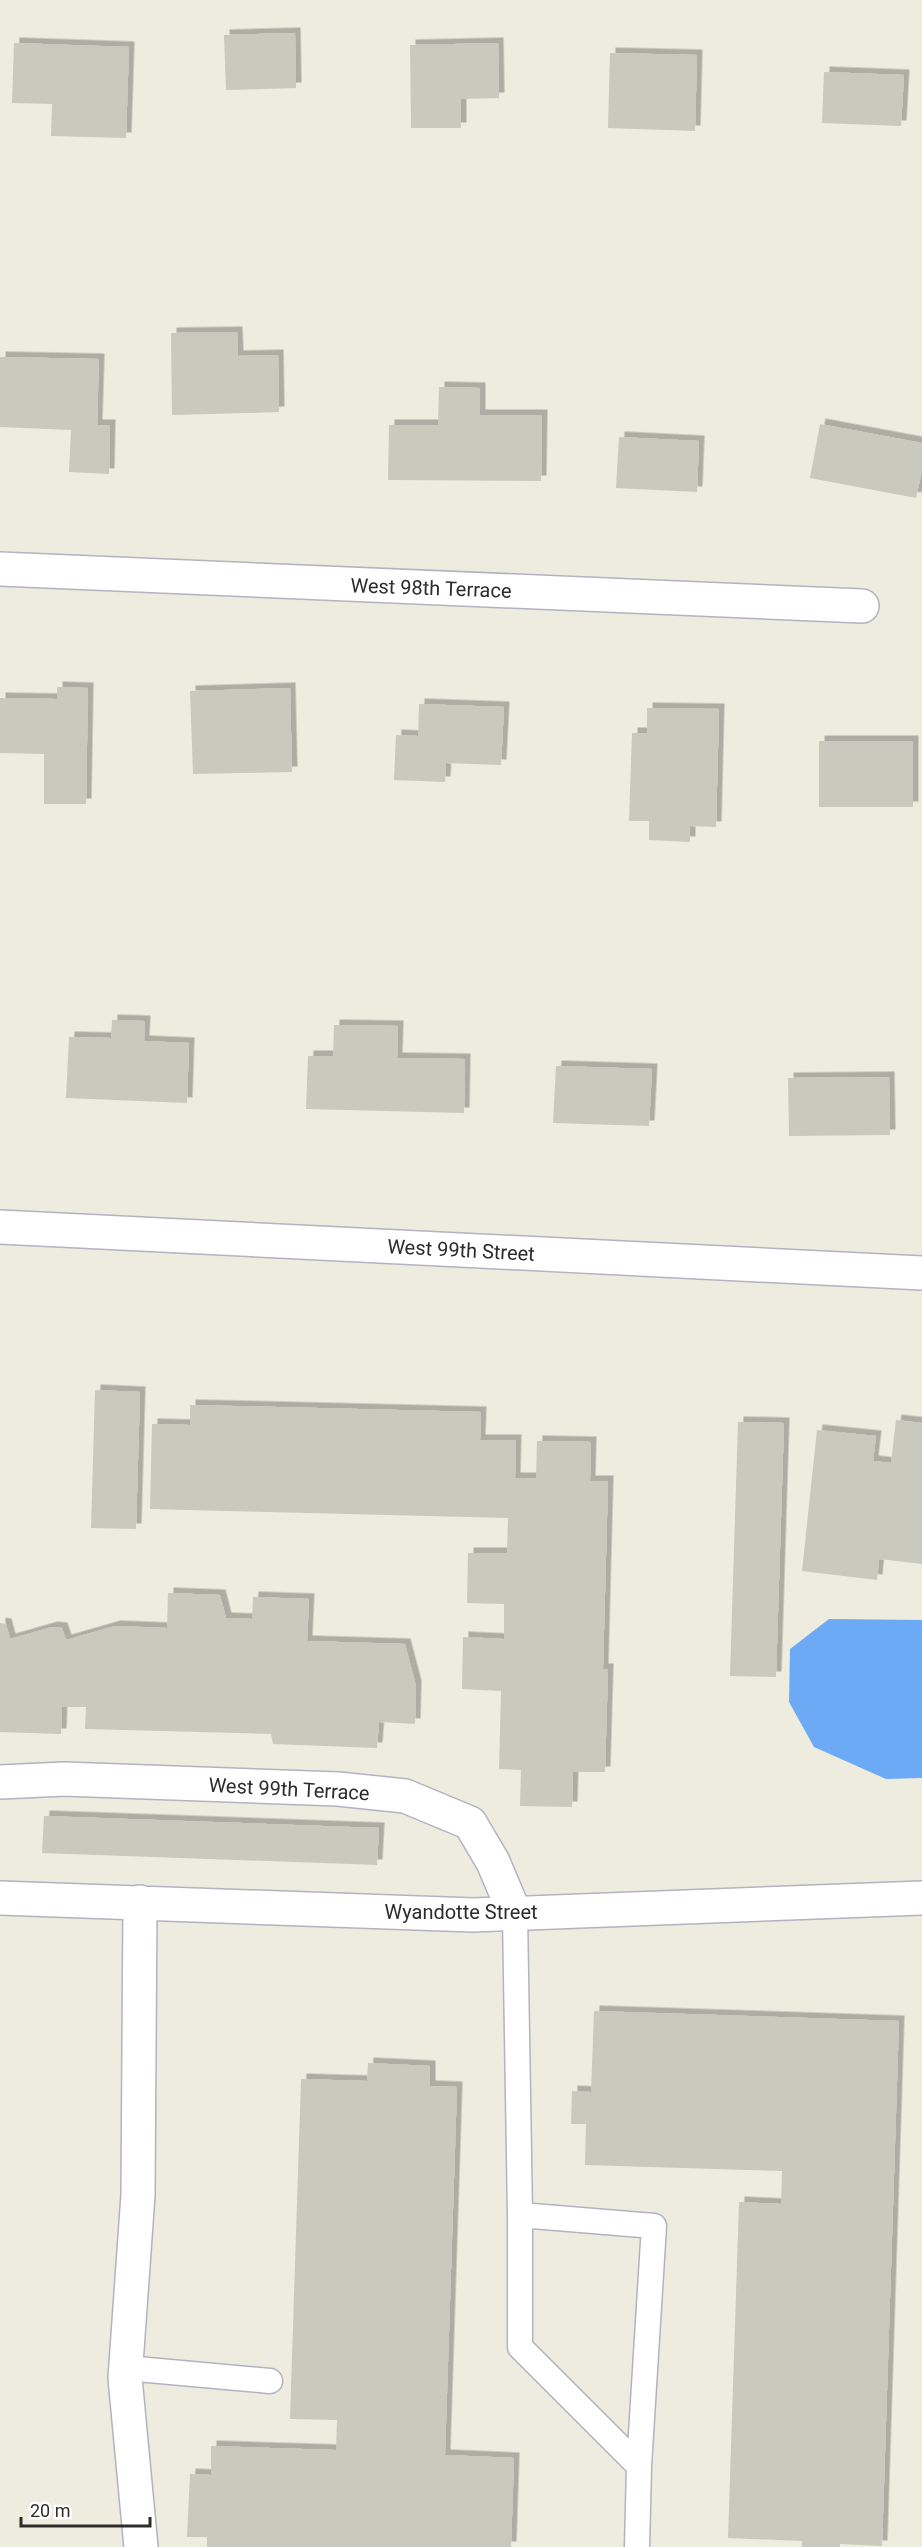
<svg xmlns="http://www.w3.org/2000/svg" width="922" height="2547" font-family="Roboto,sans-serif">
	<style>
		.water { fill: #6daaf5 }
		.building { fill: #c9c9bd; filter: url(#shadow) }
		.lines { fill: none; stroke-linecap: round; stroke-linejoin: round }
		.lane-casing { stroke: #b3b2c0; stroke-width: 27 }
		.street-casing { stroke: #b3b2c0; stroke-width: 36 }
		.secondary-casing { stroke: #b3b2c0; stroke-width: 36 }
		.lane { stroke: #fff; stroke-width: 24 }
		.street { stroke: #fff; stroke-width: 33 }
		.secondary { stroke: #fff; stroke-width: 33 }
		.labels { text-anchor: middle; stroke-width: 4.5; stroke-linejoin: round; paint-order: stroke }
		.street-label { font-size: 20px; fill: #2c2c2c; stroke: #fff }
	</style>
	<defs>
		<filter id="shadow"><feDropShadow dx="5.5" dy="-5.5" stdDeviation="0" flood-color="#0004"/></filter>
	</defs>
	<rect width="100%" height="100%" fill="#eeecde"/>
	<path class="water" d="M829 1619 922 1620V1778L886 1779 814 1747 789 1702 790 1649Z"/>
	<path class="building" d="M295 33 296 88 226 90 224 35Z
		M14 43 129 47 126 138 51 136 52 104 12 103Z
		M498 43 499 98 461 99V128H411L410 45Z
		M610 53 697 55 695 131 608 128Z
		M824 72 904 75 901 126 822 123Z
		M237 332 238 356 278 355 279 412 172 415 171 333Z
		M0 357 99 359 97 425H110L109 474 69 472 71 430 0 427Z
		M439 387 480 388V415H542L541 481 388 480 389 425H438Z
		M820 424 922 443V470L916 498 810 478Z
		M619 437 699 441 697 492 616 488Z
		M57 687 88 688 86 804H44V754L0 753V698L57 699Z
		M290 688 292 772 193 774 190 691Z
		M419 704 504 707 501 765 446 763 445 782 394 780 396 735 418 736Z
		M647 708 719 709 716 827 690 826V842L649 840V821H629L632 733H647Z
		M819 741H913V807H819Z
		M112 1020 145 1021 144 1041 189 1043 187 1103 66 1098 69 1037 111 1038Z
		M334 1025 398 1026 397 1058 465 1059 464 1113 306 1109 308 1056H333Z
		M556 1066 652 1069 649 1126 553 1123Z
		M889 1077 890 1135 789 1136 788 1078Z
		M95 1390 140 1392 136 1529 91 1528Z
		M190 1405 481 1412 480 1440H516L515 1478H536L537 1441 591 1442 590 1481H608L603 1669H608L605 1772H573L572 1807 520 1806 521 1770 499 1769 501 1691 462 1689 463 1637 504 1639V1604L467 1603 468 1553H507L508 1518 150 1509 152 1424 190 1425Z
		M896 1420 922 1423V1564L879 1559 877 1580 802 1571 817 1430 876 1436 873 1461 891 1463Z
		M738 1422 784 1423 776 1677 730 1676Z
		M168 1593 220 1595 226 1618 252 1619 253 1597 309 1599 307 1641 405 1644 416 1686 415 1724 379 1722 377 1748 273 1744 271 1734 85 1729 86 1707H62L61 1734 0 1732V1623L6 1624 10 1639 52 1627 62 1628 66 1640 115 1626 167 1628Z
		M44 1816 379 1828 377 1865 42 1853Z
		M594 2011 899 2021 882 2546 840 2544V2547H802V2541L728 2538 739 2202 781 2204 782 2171 585 2165 586 2124H571L572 2091 591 2092Z
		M368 2063 430 2066V2086L457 2087 445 2455 514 2458 511 2547H207V2537H187L190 2474 211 2475V2446L336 2450 337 2420 290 2419 301 2079 367 2081Z"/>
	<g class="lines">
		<defs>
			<path id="lane" d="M515 1914 520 2215 654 2226 639 2466 637 2547
				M520 2215V2347L639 2466
				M126 2368 270 2381"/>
			<path id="street" d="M0 569 862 606
				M0 1782 64 1779 338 1789 405 1796 470 1823 493 1862 515 1914
				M0 1898 473 1915 922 1898
				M140 1902 138 2195 125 2378 141 2547"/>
			<path id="secondary" d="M0 1227 922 1273"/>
		</defs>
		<use href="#lane" class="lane-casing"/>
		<use href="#street" class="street-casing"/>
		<use href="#secondary" class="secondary-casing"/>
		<use href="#lane" class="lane"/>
		<use href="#street" class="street"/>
		<use href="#secondary" class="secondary"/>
	</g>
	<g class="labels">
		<g class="street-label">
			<text transform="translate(431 588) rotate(2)" y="7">West 98th Terrace</text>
			<text transform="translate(461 1250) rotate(3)" y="7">West 99th Street</text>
			<text transform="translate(289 1789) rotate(3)" y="7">West 99th Terrace</text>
			<text x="461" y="1919">Wyandotte Street</text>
		</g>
	</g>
	<path d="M21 2517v9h129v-9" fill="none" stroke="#2c2c2c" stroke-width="3"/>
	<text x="30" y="2517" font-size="18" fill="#2c2c2c" stroke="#ffffff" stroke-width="4.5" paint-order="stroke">20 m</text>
</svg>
